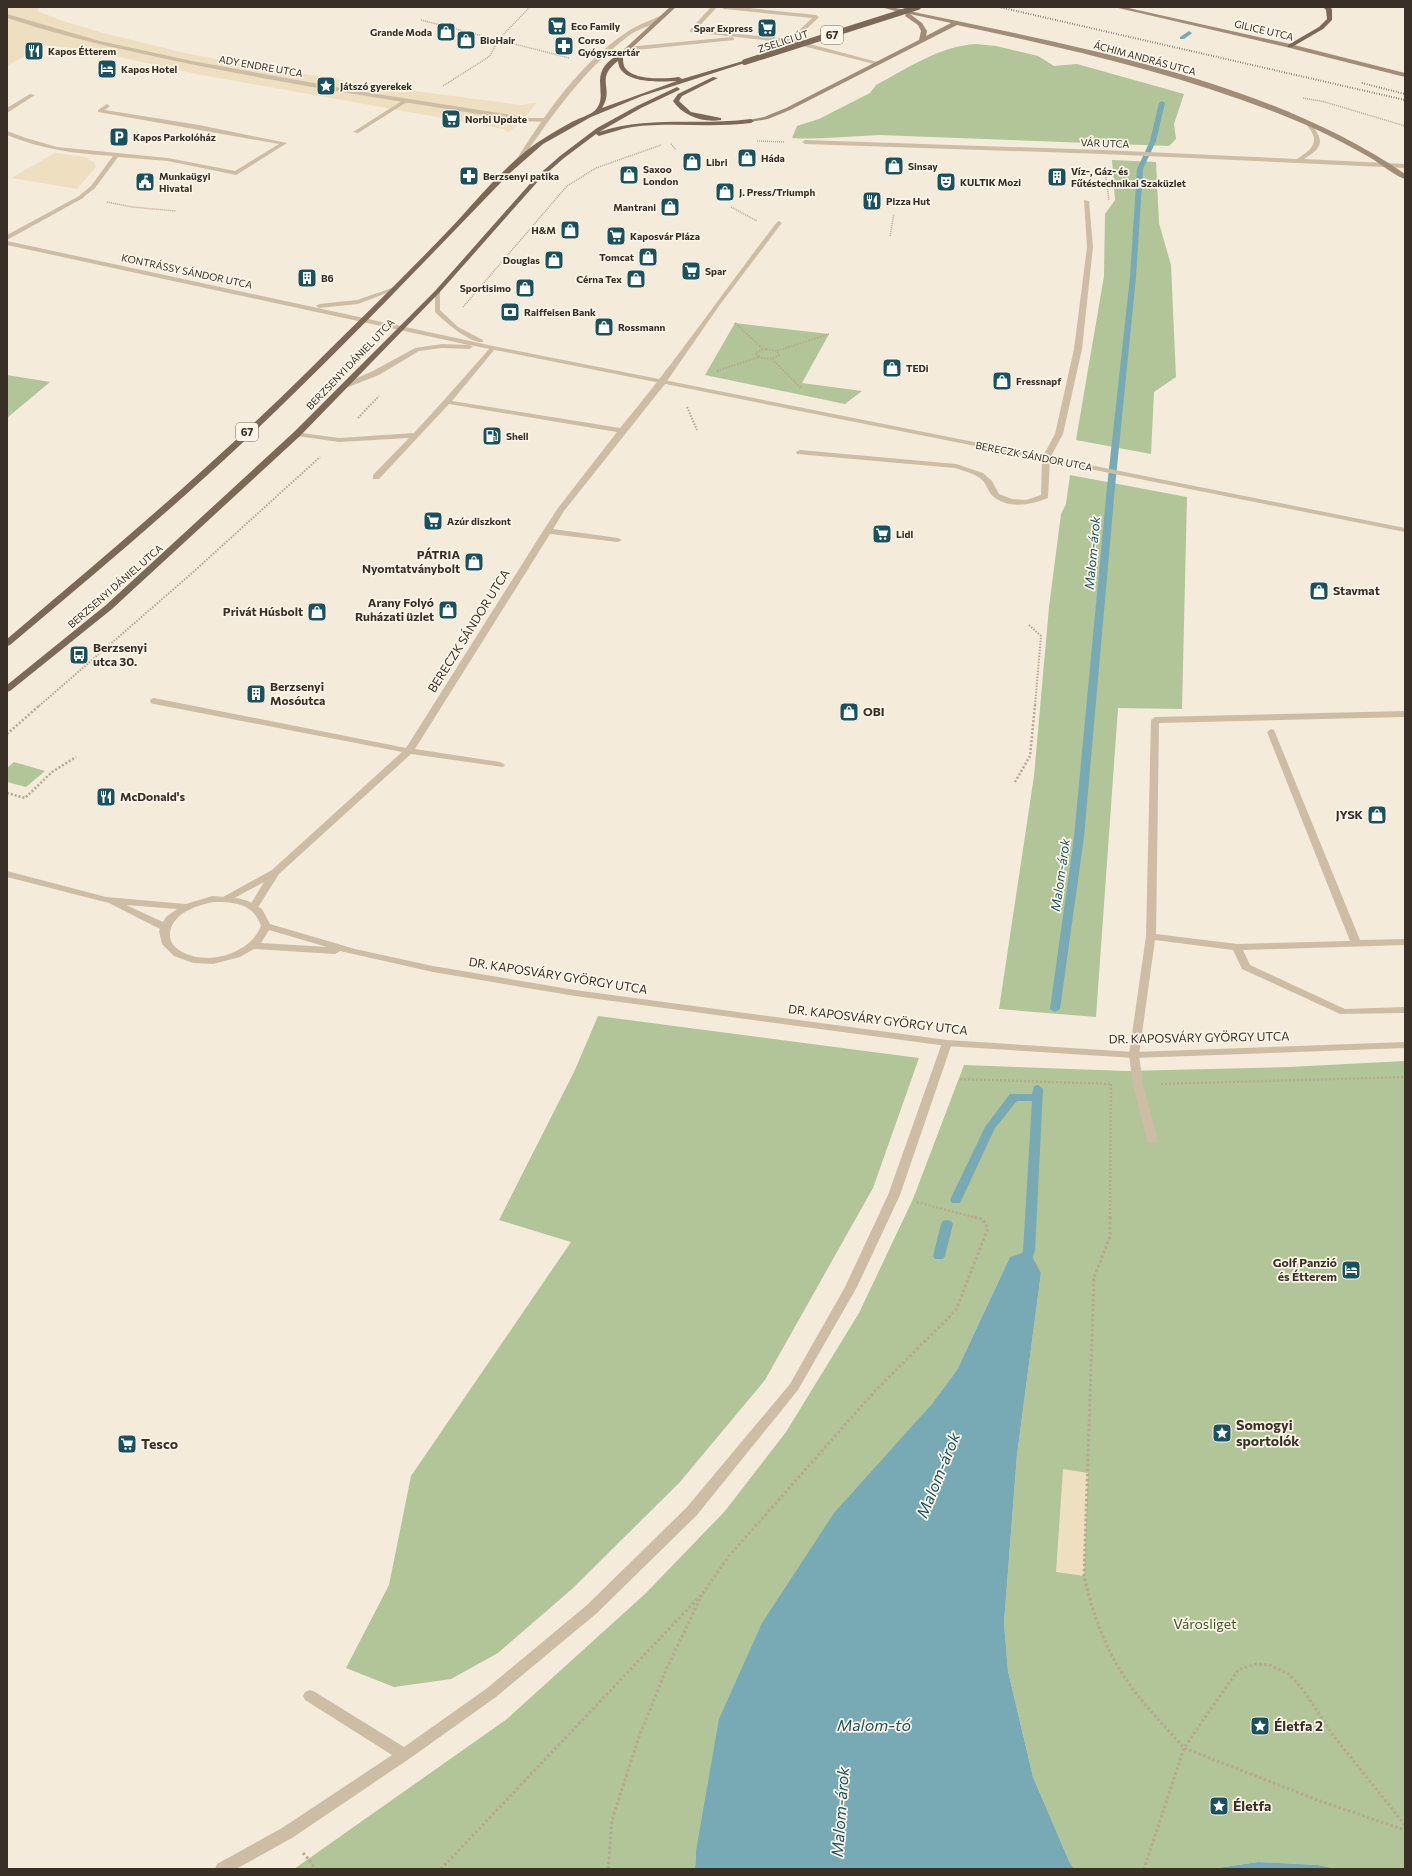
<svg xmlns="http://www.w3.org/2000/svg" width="1412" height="1876" font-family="Commissioner,sans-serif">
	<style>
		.green { fill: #b1c599 }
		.plaza { fill: #eedfc0 }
		.water { fill: #77aab4 }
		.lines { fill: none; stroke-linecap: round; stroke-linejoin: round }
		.stream { fill: #77aab4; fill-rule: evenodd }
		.path-far3 { stroke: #b9a78f; stroke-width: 1.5; stroke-dasharray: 1 1; stroke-linecap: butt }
		.path-far2 { stroke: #b9a78f; stroke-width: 2; stroke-dasharray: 1.5 1.5; stroke-linecap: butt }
		.path-far1 { stroke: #b9a78f; stroke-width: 2.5; stroke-dasharray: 2 2; stroke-linecap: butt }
		.path { stroke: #b9a78f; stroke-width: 3; stroke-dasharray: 2.5 2.5; stroke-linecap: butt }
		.lane { fill: #cebda5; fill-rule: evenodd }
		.street { fill: #cebda5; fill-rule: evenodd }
		.secondary { fill: #a18c77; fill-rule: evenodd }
		.primary { fill: #7c6857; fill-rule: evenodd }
		.rail { stroke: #392f27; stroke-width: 2; stroke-dasharray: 0.5 2; stroke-linecap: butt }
		.primary-bridge { stroke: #7c6857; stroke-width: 6 }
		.labels { text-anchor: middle; stroke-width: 3.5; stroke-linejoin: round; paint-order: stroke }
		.far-poi-label { font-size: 10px; font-weight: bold; fill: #392f27; stroke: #fbf5e8; text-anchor: start }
		.far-street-label { font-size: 10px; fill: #392f27; stroke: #fbf5e8 }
		.shield { fill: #fbf5e8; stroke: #736a61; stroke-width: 1 }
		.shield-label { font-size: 11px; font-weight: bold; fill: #392f27 }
		.poi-label { font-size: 12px; font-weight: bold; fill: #392f27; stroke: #fbf5e8; text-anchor: end }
		.street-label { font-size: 12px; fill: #392f27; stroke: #fbf5e8 }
		.water-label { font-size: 13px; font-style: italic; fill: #19515e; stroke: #fbf5e8 }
		.near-poi-label { font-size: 14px; font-weight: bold; fill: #392f27; stroke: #fbf5e8; text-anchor: start }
		.near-park-label { font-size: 14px; fill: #415929; stroke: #fbf5e8 }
		.near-water-label { font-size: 16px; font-style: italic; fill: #19515e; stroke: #fbf5e8 }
	</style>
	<rect width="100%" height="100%" fill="#f4ebdb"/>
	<path class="green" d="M976 44 996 46 1038 56 1054 66 1077 64 1184 94 1174 124 1176 139 1169 146 879 135C850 136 821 140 792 138L797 126 819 119 870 93 876 85C908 68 940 46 976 44Z
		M1112 160 1156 162 1159 223 1171 265 1176 377 1154 392 1151 454 1076 440 1104 276 1105 214 1115 200Z
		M735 323 829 334 802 383 862 391 845 404 705 375Z
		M7 375 50 382 7 418Z
		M1070 475 1187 497 1182 709 1118 708 1096 1017 999 1009 1034 776 1049 607 1061 514 1066 504Z
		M14 762 45 771 26 787 7 782V768Z
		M598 1016 919 1058 873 1188 765 1380 680 1482 572 1589 498 1653 451 1679 394 1687 346 1668 389 1585 411 1476 571 1242 499 1220 574 1072Z
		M1405 1061V1869H1337L1318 1865 1258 1862 1211 1869H1074L1069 1861 1033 1777 1008 1671 1004 1623 1017 1455 1041 1273 1010 1257 957 1370 931 1405 696 1851 695 1869H294L507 1719 646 1593 725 1511 786 1432 859 1313 913 1199 964 1065 1126 1071 1288 1067Z"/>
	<path class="plaza" d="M7 7H39L37 11 63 21 103 33 185 53 238 63 376 86 522 105 537 102 524 119 508 133 504 129 202 75 82 49 43 45 7 66Z
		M55 153 85 157 94 162 96 167 77 189 11 178Z
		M1063 1469 1088 1473 1084 1576 1056 1572Z"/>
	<path class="water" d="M1029 1251 1041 1273 1017 1455 1004 1623 1008 1671 1033 1777 1069 1861 1074 1869H695L696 1851 719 1719 762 1623 834 1513 931 1405 957 1370 1010 1257Z
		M1258 1862 1318 1865 1337 1869H1211Z"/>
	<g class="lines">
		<path class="stream" d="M1189 31 1192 33 1191 34 1184 39H1180V37Z
			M1162 101 1165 103 1156 141 1143 169 1136 277 1115 487 1084 837 1060 1009 1055 1012 1050 1009 1074 837 1107 487 1130 277 1137 169 1150 141 1159 103Z
			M1038 1085 1043 1089 1035 1251 1029 1266H1021L1019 1263 1023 1251 1032 1101H1017L995 1128 960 1203H952L950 1200 985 1127 1010 1094H1032L1034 1086Z
			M947 1220 951 1221 953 1224 945 1256 943 1259H935L933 1256 941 1224 943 1221Z"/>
		<path class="path-far3" d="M421 20 569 58
			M443 86 490 56 498 40 530 7
			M1303 98 1325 102 1405 126
			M757 141 784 142
			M671 144 676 150
			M1105 171 1109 200
			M107 202 132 207 176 211
			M731 207 757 221
			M890 236 894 214
			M463 307 567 186 596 168 661 145"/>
		<path class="path-far2" d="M735 323 763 349
			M766 349 777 351 779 355C771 360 763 360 756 354L758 351Z
			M777 351 829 334
			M772 359 801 388
			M717 371 759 357
			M687 407 697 430
			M358 418 379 396
			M1029 625 1041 636 1035 706
			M39 706 191 574 320 457"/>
		<path class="path-far1" d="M7 734 40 705
			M1015 782 1030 756 1035 705
			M7 793 25 798 52 772 76 757
			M960 1079 1112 1084
			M1161 1084 1405 1077
			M917 1202 977 1218
			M1110 1218 1111 1084"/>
		<path class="path" d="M1110 1217V1237L1094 1277 1084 1576C1093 1615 1106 1652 1130 1685 1146 1708 1166 1727 1184 1748L1144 1869
			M1405 1825 1333 1735 1304 1691 1289 1674 1270 1665 1256 1664 1238 1670 1184 1748 1320 1801 1405 1830
			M303 1853 312 1863 314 1869
			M441 1869 703 1593 729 1556 875 1391 956 1310 988 1228 982 1219 973 1217
			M608 1869 612 1820 639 1737 665 1672 702 1595"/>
		<path class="lane" d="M711 7H717L696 30 790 39 812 18 724 9 721 7H739L816 15 819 17 818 18 795 40 881 63 878 65 791 43 690 32V30Z
			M660 16 665 17C654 26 638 28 627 37 583 71 552 115 521 161H517L516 160C546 113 580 63 627 32 637 25 649 21 660 16Z
			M732 37 734 38V40L627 51 624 49 627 47Z
			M30 94 35 95 7 113V108Z
			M405 99 410 100 358 133 353 132Z
			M107 104 110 106 105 110 199 125 287 143 236 175 168 161 118 157 95 188 81 199 78 197 79 196 91 186 113 156C76 154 41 149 7 135V131L26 138 57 147 168 158 235 171 279 144 98 112V110Z
			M1084 200 1089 201 1093 247 1082 349 1063 434 1050 458 1048 498C1031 505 1009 509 994 497 988 493 987 484 981 479 974 473 964 471 955 468L797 454 796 452 800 450 956 464 983 473 992 481 999 494 1012 499 1026 500 1041 495 1042 458 1055 434 1074 349 1087 247Z
			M779 221 782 223 781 224 719 306 665 384 564 511 553 529 618 538 622 540 618 542 550 534 415 749 500 762 505 765 503 767 411 754 279 874 257 909 254 910 249 907 264 882 229 901H223L221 899 223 897 272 870 402 752 154 704 151 703 150 701 151 699 154 698 406 748 543 531 558 508 617 432 449 404 379 479H373V475L409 438 339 442 297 436 293 434 294 432 339 438 414 433 444 400 491 347H495V349L452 401 620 428C675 362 724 291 777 222Z
			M1405 711V717L1159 723 1156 934 1237 944 1350 941 1267 732 1271 729 1274 730 1360 940 1405 939V945L1243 950 1250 965 1345 1009 1405 1007V1013L1340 1014 1242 969 1233 950 1155 940 1139 1055 1143 1085 1158 1140 1156 1143H1148L1133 1085 1129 1055 1146 936 1151 720 1155 717Z
			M947 1040 952 1043 900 1195 857 1287 798 1390 697 1515 597 1613 496 1697 409 1759 292 1838 236 1869H215L217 1864 282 1828 392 1755 305 1700 303 1696 305 1692 310 1690 315 1692 404 1747 486 1689 587 1605 687 1507 790 1384 845 1287 888 1195 942 1043Z"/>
		<path class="street" d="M7 14 100 41 192 61 358 91 530 118H546L549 120C540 126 480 114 466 112 353 94 240 76 130 51 88 42 47 31 7 18Z
			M1307 123H1311C1323 141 1325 146 1304 159L1405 164V168L1103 154 805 144 802 142 805 140 1103 150 1297 159C1305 154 1318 146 1313 135 1312 131 1308 127 1306 124Z
			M81 195 84 197 83 198 7 240V235Z
			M7 241 493 346 1405 528V532L470 345 473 347 469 349 442 348 419 351 379 375 346 388 342 386 343 384 373 371 415 348 442 344 469 345 7 245Z
			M392 288 397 289 358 304 319 308 316 306 319 304 357 300Z
			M435 291 440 292V310L458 327 483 340V342C470 344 444 321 435 312Z
			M7 871 106 897 186 904 212 896 237 898 248 901 262 909 270 924 355 949 433 966 575 990 947 1040 1134 1052 1405 1042V1048L1134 1058 947 1046 575 996 433 972 340 951 335 954 254 949 240 957 213 964 193 963 174 956 162 944 159 931 160 929 109 903 7 877ZM213 902C234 902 253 903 261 926 250 954 208 966 182 952 160 940 171 918 189 910 196 906 205 904 213 902ZM126 905 177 909 166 917 163 922ZM269 930 327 947 261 943Z"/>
		<path class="secondary" d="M670 7H676L622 57H618V55Z
			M881 7H891C1060 44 1260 75 1405 174V179C1393 175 1380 163 1369 157 1343 142 1315 128 1287 117 1180 74 1069 49 957 25L790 110 768 119 749 122V120L764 117 786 108 919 40 921 31 918 25 905 16 906 14ZM910 14 951 23 926 36 927 31 922 23Z
			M1114 7H1124L1290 44 1405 73V77L1290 48Z"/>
		<path class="primary" d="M1323 7H1330L1332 9V20L1323 29 1292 47H1288V45L1319 27 1327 19 1326 10Z
			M620 54 623 56C623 59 623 63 624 66 631 81 665 79 679 77L682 79 743 61 748 62 642 96 591 117 543 144 511 172C421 265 332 359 238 447 164 516 87 580 10 645L7 646V639C110 552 212 466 307 372 353 326 400 281 445 234 472 206 496 175 526 151 540 140 555 131 570 123 577 119 587 116 593 112 613 96 583 73 620 54ZM618 61C619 84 660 82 677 81L602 108C615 88 594 79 618 61Z
			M713 77 718 78 682 96 679 101 691 112 721 118V120C703 123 683 116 673 101L678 94Z
			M677 87 680 89 679 90 641 108 599 132C648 115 700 126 751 119L754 121 751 123C711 128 671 122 632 127 620 129 610 133 599 136L596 134 564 158 540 179 439 293 300 436 112 609 10 691 7 692V685L106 605 294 432 435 291 536 177 560 156 597 128 637 106Z"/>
		<path class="rail" d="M999 7 1405 100
			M1362 83 1405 94"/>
		<path class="primary-bridge" d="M745 62 918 7"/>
	</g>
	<defs>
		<symbol id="supermarket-square" viewBox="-11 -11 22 22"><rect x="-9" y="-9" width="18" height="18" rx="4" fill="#19515e" stroke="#fbf5e8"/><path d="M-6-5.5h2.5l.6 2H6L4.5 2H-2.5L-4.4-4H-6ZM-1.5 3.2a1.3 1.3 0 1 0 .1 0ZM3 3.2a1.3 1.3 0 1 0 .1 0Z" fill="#fff"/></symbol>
		<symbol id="shop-square" viewBox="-11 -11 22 22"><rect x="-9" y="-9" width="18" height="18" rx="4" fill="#19515e" stroke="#fbf5e8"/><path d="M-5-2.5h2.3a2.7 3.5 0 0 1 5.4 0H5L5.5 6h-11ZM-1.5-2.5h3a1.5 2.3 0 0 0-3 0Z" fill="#fff"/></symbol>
		<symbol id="pharmacy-square" viewBox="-11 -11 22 22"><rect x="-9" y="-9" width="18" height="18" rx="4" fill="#19515e" stroke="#fbf5e8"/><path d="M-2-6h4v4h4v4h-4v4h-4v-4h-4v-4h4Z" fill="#fff"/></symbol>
		<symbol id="restaurant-square" viewBox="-11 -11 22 22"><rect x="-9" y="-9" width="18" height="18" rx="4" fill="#19515e" stroke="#fbf5e8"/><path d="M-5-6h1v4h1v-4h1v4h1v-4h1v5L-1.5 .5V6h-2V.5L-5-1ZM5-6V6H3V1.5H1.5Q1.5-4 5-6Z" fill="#fff"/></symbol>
		<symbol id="hotel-square" viewBox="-11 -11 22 22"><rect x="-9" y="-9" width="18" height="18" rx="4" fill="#19515e" stroke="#fbf5e8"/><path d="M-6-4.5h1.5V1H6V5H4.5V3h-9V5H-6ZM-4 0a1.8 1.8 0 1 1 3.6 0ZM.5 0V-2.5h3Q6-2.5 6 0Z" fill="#fff"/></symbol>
		<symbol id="sight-square" viewBox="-11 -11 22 22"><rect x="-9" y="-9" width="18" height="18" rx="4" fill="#19515e" stroke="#fbf5e8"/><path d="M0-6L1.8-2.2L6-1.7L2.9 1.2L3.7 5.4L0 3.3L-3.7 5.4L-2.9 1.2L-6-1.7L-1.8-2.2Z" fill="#fff"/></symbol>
		<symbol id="parking-square" viewBox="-11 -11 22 22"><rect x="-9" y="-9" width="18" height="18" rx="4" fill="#19515e" stroke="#fbf5e8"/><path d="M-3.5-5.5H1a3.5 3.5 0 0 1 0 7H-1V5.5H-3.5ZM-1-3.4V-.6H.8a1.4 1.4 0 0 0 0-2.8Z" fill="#fff"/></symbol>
		<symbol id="building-square" viewBox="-11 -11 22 22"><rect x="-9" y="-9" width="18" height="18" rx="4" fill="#19515e" stroke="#fbf5e8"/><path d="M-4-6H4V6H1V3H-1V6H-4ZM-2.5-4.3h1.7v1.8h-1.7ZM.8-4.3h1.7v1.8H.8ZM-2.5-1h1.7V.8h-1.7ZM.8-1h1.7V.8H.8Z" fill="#fff"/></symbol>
		<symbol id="civic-square" viewBox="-11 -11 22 22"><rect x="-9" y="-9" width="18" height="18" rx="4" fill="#19515e" stroke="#fbf5e8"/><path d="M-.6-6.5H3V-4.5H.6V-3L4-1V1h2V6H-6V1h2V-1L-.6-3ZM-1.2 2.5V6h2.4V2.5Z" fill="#fff"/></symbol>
		<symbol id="theatre-square" viewBox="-11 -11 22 22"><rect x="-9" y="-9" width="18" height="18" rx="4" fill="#19515e" stroke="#fbf5e8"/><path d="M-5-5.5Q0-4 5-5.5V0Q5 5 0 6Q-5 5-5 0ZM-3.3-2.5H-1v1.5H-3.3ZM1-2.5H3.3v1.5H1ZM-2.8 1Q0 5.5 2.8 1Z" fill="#fff"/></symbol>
		<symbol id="bank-square" viewBox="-11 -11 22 22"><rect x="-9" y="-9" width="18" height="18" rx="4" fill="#19515e" stroke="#fbf5e8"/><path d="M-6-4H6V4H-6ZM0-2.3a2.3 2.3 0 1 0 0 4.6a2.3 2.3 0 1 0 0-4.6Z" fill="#fff"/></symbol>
		<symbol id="fuel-square" viewBox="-11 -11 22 22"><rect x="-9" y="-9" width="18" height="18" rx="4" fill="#19515e" stroke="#fbf5e8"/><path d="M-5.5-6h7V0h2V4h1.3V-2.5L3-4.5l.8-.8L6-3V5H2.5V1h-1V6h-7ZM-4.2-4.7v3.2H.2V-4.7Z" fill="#fff"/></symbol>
		<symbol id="bus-square" viewBox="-11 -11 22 22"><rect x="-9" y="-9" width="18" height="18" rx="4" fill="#19515e" stroke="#fbf5e8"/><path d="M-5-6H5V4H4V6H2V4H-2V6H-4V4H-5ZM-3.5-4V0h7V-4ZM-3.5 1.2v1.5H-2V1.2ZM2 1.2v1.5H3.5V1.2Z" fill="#fff"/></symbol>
	</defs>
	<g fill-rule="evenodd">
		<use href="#supermarket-square" x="546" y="15" width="22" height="22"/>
		<use href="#supermarket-square" x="756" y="17" width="22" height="22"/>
		<use href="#shop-square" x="435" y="21" width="22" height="22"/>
		<use href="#shop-square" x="455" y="29" width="22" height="22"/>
		<use href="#pharmacy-square" x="553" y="35" width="22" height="22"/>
		<use href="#restaurant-square" x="23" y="40" width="22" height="22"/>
		<use href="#hotel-square" x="96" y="58" width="22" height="22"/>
		<use href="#sight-square" x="315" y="75" width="22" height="22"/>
		<use href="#supermarket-square" x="440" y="108" width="22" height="22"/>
		<use href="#parking-square" x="108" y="126" width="22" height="22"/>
		<use href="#shop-square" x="736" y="147" width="22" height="22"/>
		<use href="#shop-square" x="681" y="151" width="22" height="22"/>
		<use href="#shop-square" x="883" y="155" width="22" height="22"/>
		<use href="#shop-square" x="618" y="164" width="22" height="22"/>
		<use href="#pharmacy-square" x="458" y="165" width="22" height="22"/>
		<use href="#building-square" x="1046" y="166" width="22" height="22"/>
		<use href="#civic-square" x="134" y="171" width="22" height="22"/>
		<use href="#theatre-square" x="935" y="171" width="22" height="22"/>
		<use href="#shop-square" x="714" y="181" width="22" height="22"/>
		<use href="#restaurant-square" x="861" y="190" width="22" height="22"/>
		<use href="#shop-square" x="659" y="196" width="22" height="22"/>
		<use href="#shop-square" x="559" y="219" width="22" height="22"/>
		<use href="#supermarket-square" x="605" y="225" width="22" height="22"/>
		<use href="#shop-square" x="637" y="246" width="22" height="22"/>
		<use href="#shop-square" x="543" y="249" width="22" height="22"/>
		<use href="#supermarket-square" x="680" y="260" width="22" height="22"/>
		<use href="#building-square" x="296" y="267" width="22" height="22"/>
		<use href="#shop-square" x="625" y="268" width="22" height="22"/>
		<use href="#shop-square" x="514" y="277" width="22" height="22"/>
		<use href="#bank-square" x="499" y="301" width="22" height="22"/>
		<use href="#shop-square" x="593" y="316" width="22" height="22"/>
		<use href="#shop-square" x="881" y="357" width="22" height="22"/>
		<use href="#shop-square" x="991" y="370" width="22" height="22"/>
		<use href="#fuel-square" x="481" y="425" width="22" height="22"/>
		<use href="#supermarket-square" x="422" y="510" width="22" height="22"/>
		<use href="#supermarket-square" x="871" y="523" width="22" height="22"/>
		<use href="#shop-square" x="463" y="551" width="22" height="22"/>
		<use href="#shop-square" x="1308" y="580" width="22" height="22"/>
		<use href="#shop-square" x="437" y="599" width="22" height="22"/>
		<use href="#shop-square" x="306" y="601" width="22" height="22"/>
		<use href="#bus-square" x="68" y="644" width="22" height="22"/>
		<use href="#building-square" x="245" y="683" width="22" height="22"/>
		<use href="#shop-square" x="838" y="701" width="22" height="22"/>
		<use href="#restaurant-square" x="95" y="786" width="22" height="22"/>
		<use href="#shop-square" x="1366" y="804" width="22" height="22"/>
		<use href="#hotel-square" x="1340" y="1259" width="22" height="22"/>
		<use href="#sight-square" x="1211" y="1422" width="22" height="22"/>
		<use href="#supermarket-square" x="116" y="1433" width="22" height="22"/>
		<use href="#sight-square" x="1249" y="1715" width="22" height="22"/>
		<use href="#sight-square" x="1208" y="1795" width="22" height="22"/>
	</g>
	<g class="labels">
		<g class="far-poi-label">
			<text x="571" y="30">Eco Family</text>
			<text x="753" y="32" text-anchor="end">Spar Express</text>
			<text x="432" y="36" text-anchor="end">Grande Moda</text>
			<text x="480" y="44">BioHair</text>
			<text x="578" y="44">Corso<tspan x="578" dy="12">Gyógyszertár</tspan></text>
			<text x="48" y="55">Kapos Étterem</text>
			<text x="121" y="73">Kapos Hotel</text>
			<text x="340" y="90">Játszó gyerekek</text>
			<text x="465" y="123">Norbi Update</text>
			<text x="133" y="141">Kapos Parkolóház</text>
			<text x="761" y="162">Háda</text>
			<text x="706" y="166">Libri</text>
			<text x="908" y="170">Sinsay</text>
			<text x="643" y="173">Saxoo<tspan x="643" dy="12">London</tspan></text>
			<text x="1071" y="175">Víz-, Gáz- és<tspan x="1071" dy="12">Fűtéstechnikai Szaküzlet</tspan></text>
			<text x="159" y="180">Munkaügyi<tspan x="159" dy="12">Hivatal</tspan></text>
			<text x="483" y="180">Berzsenyi patika</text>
			<text x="960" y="186">KULTIK Mozi</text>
			<text x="739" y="196">J. Press/Triumph</text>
			<text x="886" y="205">Pizza Hut</text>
			<text x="656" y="211" text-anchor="end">Mantrani</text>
			<text x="556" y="234" text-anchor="end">H&amp;M</text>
			<text x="630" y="240">Kaposvár Pláza</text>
			<text x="634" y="261" text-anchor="end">Tomcat</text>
			<text x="540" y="264" text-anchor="end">Douglas</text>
			<text x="705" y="275">Spar</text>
			<text x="321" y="282">B6</text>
			<text x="622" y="283" text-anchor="end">Cérna Tex</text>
			<text x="511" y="292" text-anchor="end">Sportisimo</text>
			<text x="524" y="316">Raiffeisen Bank</text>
			<text x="618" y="331">Rossmann</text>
			<text x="906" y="372">TEDi</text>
			<text x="1016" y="385">Fressnapf</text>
			<text x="506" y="440">Shell</text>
			<text x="447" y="525">Azúr diszkont</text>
			<text x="896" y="538">Lidl</text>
		</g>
		<g class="far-street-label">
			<text transform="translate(1264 30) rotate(13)" y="4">GILICE UTCA</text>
			<text transform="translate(783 41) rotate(-18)" y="4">ZSELICI ÚT</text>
			<text transform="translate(1145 58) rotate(15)" y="4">ÁCHIM ANDRÁS UTCA</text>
			<text transform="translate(261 66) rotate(10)" y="4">ADY ENDRE UTCA</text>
			<text transform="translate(1105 143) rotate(2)" y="4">VÁR UTCA</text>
			<text transform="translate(187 271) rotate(12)" y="4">KONTRÁSSY SÁNDOR UTCA</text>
			<text transform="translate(350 364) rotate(-46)" y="4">BERZSENYI DÁNIEL UTCA</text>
			<text transform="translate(1034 456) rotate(11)" y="4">BERECZK SÁNDOR UTCA</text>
			<text transform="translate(115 586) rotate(-41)" y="4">BERZSENYI DÁNIEL UTCA</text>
		</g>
		<g class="shield">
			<rect x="821" y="26" width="22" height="18" rx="3"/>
			<rect x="236" y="423" width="22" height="18" rx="3"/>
		</g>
		<g class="shield-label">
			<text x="832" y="39">67</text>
			<text x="247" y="436">67</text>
		</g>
		<g class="poi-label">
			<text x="460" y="559">PÁTRIA<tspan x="460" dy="14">Nyomtatványbolt</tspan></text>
			<text x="1333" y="595" text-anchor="start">Stavmat</text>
			<text x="434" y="607">Arany Folyó<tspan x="434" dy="14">Ruházati üzlet</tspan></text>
			<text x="303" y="616">Privát Húsbolt</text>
			<text x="93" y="652" text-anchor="start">Berzsenyi<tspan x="93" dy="14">utca 30.</tspan></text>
			<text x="270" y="691" text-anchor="start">Berzsenyi<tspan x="270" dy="14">Mosóutca</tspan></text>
			<text x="863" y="716" text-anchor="start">OBI</text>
			<text x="120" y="801" text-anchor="start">McDonald's</text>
			<text x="1363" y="819">JYSK</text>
			<text x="1337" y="1267">Golf Panzió<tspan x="1337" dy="14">és Étterem</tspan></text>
		</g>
		<g class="street-label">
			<text transform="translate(469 631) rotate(-58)" y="4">BERECZK SÁNDOR UTCA</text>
			<text transform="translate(558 976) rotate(9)" y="4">DR. KAPOSVÁRY GYÖRGY UTCA</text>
			<text transform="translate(878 1020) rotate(7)" y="4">DR. KAPOSVÁRY GYÖRGY UTCA</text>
			<text transform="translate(1199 1038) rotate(-1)" y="4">DR. KAPOSVÁRY GYÖRGY UTCA</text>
		</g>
		<g class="water-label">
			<text transform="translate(1092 553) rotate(-85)" y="5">Malom-árok</text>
			<text transform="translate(1060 875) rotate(-82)" y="5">Malom-árok</text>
		</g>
		<g class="near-poi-label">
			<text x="1236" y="1430">Somogyi<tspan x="1236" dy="16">sportolók</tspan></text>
			<text x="141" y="1449">Tesco</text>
			<text x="1274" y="1731">Életfa 2</text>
			<text x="1233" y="1811">Életfa</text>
		</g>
		<g class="near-park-label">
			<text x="1205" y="1629">Városliget</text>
		</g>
		<g class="near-water-label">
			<text transform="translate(938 1475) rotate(-68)" y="6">Malom-árok</text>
			<text x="874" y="1731">Malom-tó</text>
			<text transform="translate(840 1812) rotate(-86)" y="6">Malom-árok</text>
		</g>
	</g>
	<rect width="1412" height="1876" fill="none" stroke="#392f27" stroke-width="16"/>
</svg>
